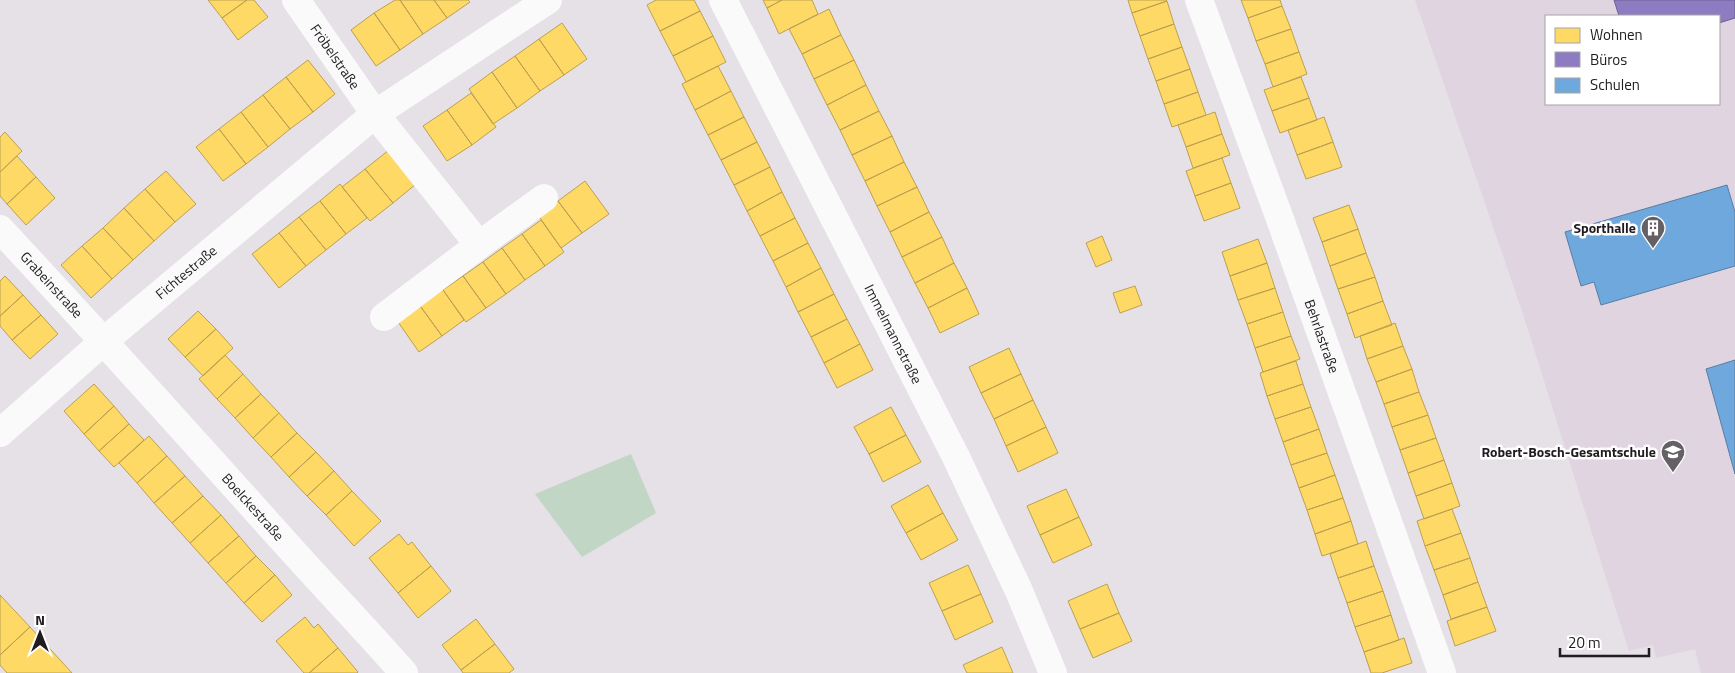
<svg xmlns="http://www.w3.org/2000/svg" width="1735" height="673" font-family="'Titillium Web',sans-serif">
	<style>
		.built { fill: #e0d4e1; fill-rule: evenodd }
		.green { fill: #c1d6c4 }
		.homes { fill: #ffd966; stroke: #bca051 }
		.offices { fill: #8e7cc3; stroke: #6d5f92 }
		.schools { fill: #6fa8dc; stroke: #577ea3 }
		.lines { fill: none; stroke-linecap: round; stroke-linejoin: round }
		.minor { stroke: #fbfafb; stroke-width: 28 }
		.labels { text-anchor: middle; stroke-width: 5; stroke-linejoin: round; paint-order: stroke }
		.street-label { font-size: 14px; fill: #1f1b1f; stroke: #fff }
		.poi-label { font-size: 14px; font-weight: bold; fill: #1f1b1f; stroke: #fff; text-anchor: end }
	</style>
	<rect width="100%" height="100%" fill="#e6e0e7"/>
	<path class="built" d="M1415 0H1735V673H1701L1695 649 1656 658 1653 645 1629 651 1522 311ZM1546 16H1719V104H1546Z"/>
	<path class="green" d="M631 454 656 513 582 557 535 494Z"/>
	<path class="homes" d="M208 0H247L222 18Z
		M247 0H254L268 17 238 40 222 18Z
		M395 0H400L423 34 400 50 374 13Z
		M400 0H434L447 18 423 34Z
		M434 0H468L470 2 447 18Z
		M656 0H694L700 11 660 31 647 5Z
		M763 0H782L767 8Z
		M782 0H812L818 14 779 34 767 8Z
		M1128 0H1166L1167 1 1132 13Z
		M1241 0H1280L1282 6 1248 18Z
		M1167 1 1174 24 1140 36 1132 13Z
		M1282 6 1291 29 1256 41 1248 18Z
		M829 9 841 35 802 54 789 29Z
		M700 11 713 36 673 56 660 31Z
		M374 13 400 50 376 66 351 30Z
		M562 23 587 59 564 75 539 39Z
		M1174 24 1182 47 1148 59 1140 36Z
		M1291 29 1299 52 1265 64 1256 41Z
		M841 35 854 60 814 79 802 54Z
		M713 36 726 62 686 82 673 56Z
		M539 39 564 75 540 91 515 56Z
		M1182 47 1190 69 1156 81 1148 59Z
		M1299 52 1307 74 1273 87 1265 64Z
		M515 56 540 91 517 108 492 72Z
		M308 60 335 94 313 112 286 77Z
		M854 60 866 85 827 105 814 79Z
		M718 66 731 91 695 110 682 84Z
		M1190 69 1198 92 1164 104 1156 81Z
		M492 72 517 108 493 124 469 89Z
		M286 77 313 112 290 129 263 95Z
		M1301 77 1309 98 1272 111 1264 90Z
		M866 85 879 111 840 130 827 105Z
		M731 91 744 117 708 135 695 110Z
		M1198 92 1206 115 1172 127 1164 104Z
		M471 93 496 127 472 145 447 110Z
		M263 95 290 129 268 147 241 112Z
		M1309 98 1317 120 1280 133 1272 111Z
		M447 110 472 145 447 161 423 126Z
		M879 111 892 136 852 155 840 130Z
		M241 112 268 147 246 164 219 129Z
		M1215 112 1222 134 1186 147 1178 125Z
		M744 117 757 142 721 160 708 135Z
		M1324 117 1333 142 1297 155 1288 130Z
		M219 129 246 164 223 181 196 147Z
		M5 132 22 151 0 172V137Z
		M1222 134 1230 155 1193 168 1186 147Z
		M892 136 904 162 865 181 852 155Z
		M757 142 770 167 734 185 721 160Z
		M1333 142 1342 167 1306 179 1297 155Z
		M389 150 416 184 393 203 365 169Z
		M17 156 36 177 7 204 0 196V172Z
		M1222 158 1231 183 1195 196 1186 171Z
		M904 162 917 187 877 206 865 181Z
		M770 167 782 192 747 211 734 185Z
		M365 169 393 203 370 221 342 187Z
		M166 171 196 204 175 222 145 189Z
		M36 177 55 198 26 225 7 204Z
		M585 181 609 214 582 233 558 201Z
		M1231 183 1240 208 1204 221 1195 196Z
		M340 184 367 218 346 234 320 201Z
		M917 187 929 212 890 232 877 206Z
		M145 189 175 222 154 241 124 208Z
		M782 192 795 218 760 236 747 211Z
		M320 201 346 234 326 250 299 217Z
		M558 201 582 233 561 248 538 215Z
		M1349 205 1358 229 1322 242 1313 218Z
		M124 208 154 241 133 260 103 228Z
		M929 212 942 237 902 257 890 232Z
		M299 217 326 250 306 266 279 233Z
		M795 218 808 243 773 261 760 236Z
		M541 220 564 252 545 266 522 234Z
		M103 228 133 260 112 279 82 246Z
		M1358 229 1366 253 1330 266 1322 242Z
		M279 233 306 266 279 288 252 254Z
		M522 234 545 266 525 280 502 248Z
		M1102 236 1112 260 1096 267 1086 243Z
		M942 237 954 263 915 283 902 257Z
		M1258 239 1267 263 1230 276 1222 252Z
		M808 243 821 268 786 287 773 261Z
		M82 246 112 279 91 298 61 265Z
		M502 248 525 280 506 294 483 262Z
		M1366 253 1375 277 1338 289 1330 266Z
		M483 262 506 294 486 308 463 276Z
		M954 263 967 288 928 308 915 283Z
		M1267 263 1275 288 1238 300 1230 276Z
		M821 268 834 294 798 312 786 287Z
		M5 276 23 295 0 316V281Z
		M463 276 486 308 466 322 443 290Z
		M1375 277 1383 301 1347 314 1338 289Z
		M1135 286 1142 305 1120 313 1113 293Z
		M441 287 464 320 442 336 418 303Z
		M967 288 979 314 940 333 928 308Z
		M1275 288 1283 312 1247 324 1238 300Z
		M834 294 847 319 811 337 798 312Z
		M23 295 41 315 12 340 0 326V316Z
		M1383 301 1392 325 1355 338 1347 314Z
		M418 303 442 336 419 352 396 319Z
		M198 311 216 329 185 357 168 339Z
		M1283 312 1291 336 1255 348 1247 324Z
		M41 315 58 334 30 359 12 340Z
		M847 319 860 344 824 363 811 337Z
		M1395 323 1403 346 1367 359 1360 336Z
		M216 329 233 348 203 376 185 357Z
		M1291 336 1300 359 1263 372 1255 348Z
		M860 344 873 370 837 388 824 363Z
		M1403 346 1412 369 1376 382 1367 359Z
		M1009 348 1021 374 981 393 969 367Z
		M225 355 243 374 217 399 199 379Z
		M1296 361 1303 384 1267 396 1260 373Z
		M1412 369 1419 392 1384 404 1376 382Z
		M243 374 261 394 235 418 217 399Z
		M1021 374 1033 400 994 419 981 393Z
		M94 384 114 406 84 434 64 411Z
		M1303 384 1311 407 1275 419 1267 396Z
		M1419 392 1428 415 1392 427 1384 404Z
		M261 394 279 413 253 438 235 418Z
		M1033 400 1046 427 1006 446 994 419Z
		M114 406 129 424 99 451 84 434Z
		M891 407 906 435 869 454 854 427Z
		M1311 407 1319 429 1283 442 1275 419Z
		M279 413 297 433 271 457 253 438Z
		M1428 415 1436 438 1400 450 1392 427Z
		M129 424 144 440 114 467 99 451Z
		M1046 427 1058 453 1018 472 1006 446Z
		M1319 429 1327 453 1291 465 1283 442Z
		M297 433 316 452 289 477 271 457Z
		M906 435 921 462 883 482 869 454Z
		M149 436 167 456 137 483 119 463Z
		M1436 438 1444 460 1408 473 1400 450Z
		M316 452 334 471 307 496 289 477Z
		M1327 453 1335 475 1299 488 1291 465Z
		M167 456 185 476 154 503 137 483Z
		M1444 460 1452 483 1416 496 1408 473Z
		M334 471 352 491 326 515 307 496Z
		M1335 475 1343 498 1307 510 1299 488Z
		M185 476 203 496 172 523 154 503Z
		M1452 483 1460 506 1424 519 1416 496Z
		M928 485 943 513 906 533 891 506Z
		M1066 489 1079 517 1040 535 1027 506Z
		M352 491 381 521 354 546 326 515Z
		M203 496 221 515 190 543 172 523Z
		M1343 498 1351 521 1315 534 1307 510Z
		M1452 509 1461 533 1425 546 1417 521Z
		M943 513 958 540 921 560 906 533Z
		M221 515 239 536 208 563 190 543Z
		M1079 517 1092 545 1053 563 1040 535Z
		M1351 521 1358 544 1322 556 1315 534Z
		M1461 533 1470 558 1434 570 1425 546Z
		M399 534 408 545 412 542 431 566 398 593 369 558Z
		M239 536 256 556 226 583 208 563Z
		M1366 541 1374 566 1338 578 1330 554Z
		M256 556 275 575 244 603 226 583Z
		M1470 558 1478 582 1443 595 1434 570Z
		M968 565 981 594 942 611 929 583Z
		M431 566 451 591 418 618 398 593Z
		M1374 566 1383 591 1347 603 1338 578Z
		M275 575 292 595 262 622 244 603Z
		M1478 582 1487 607 1451 619 1443 595Z
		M1107 584 1119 613 1080 629 1068 601Z
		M1383 591 1391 615 1355 627 1347 603Z
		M981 594 993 622 955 640 942 611Z
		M0 595 30 627 0 655Z
		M1487 607 1496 631 1455 646 1447 621Z
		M1119 613 1132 641 1093 658 1080 629Z
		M1391 615 1399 640 1364 652 1355 627Z
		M305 617 314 628 318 624 338 648 309 673H304L276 641Z
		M476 619 495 644 461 670 442 645Z
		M30 627 72 673H7L0 665V655Z
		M1404 638 1412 663 1382 673H1371L1364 652Z
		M495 644 514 669 509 673H463L461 670Z
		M1002 647 1013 673H967L963 665Z
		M338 648 358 672 357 673H309Z"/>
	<path class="offices" d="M1614 0H1735V18L1719 23V16H1619Z"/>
	<path class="schools" d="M1727 185 1735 212V266L1601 305 1594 282 1581 286 1565 232Z
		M1735 360V474L1706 369Z"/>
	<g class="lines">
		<g class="minor">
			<path id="s1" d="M296 0 375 114 479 245"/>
			<path id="s2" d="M723 0 956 457 1019 591 1053 673"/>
			<path id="s3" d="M1199 0 1280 219 1442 673"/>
			<path id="s4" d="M0 229C98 334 193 440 289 547 327 589 366 630 404 673"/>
			<path d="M384 317 479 245 544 198"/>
			<path id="s5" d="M0 433 104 341 375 114 548 0"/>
		</g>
	</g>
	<defs>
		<symbol id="building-pin" viewBox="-11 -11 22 30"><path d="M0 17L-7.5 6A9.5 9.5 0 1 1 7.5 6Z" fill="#656065" stroke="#fff"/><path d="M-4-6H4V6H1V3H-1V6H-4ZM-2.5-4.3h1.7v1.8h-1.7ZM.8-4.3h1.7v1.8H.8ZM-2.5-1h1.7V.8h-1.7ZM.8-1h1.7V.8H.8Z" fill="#fff"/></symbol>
		<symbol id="school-pin" viewBox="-11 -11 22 30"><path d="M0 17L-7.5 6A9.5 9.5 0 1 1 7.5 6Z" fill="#656065" stroke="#fff"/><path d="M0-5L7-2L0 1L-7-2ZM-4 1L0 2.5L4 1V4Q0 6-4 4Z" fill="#fff"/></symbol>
	</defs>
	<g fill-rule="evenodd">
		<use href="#building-pin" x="1639" y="214" width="28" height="38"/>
		<use href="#school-pin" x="1659" y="438" width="28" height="38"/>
	</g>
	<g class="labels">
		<g class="street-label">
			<text dy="5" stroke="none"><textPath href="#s1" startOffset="69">Fröbelstraße</textPath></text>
			<text dy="5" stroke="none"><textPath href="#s5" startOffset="246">Fichtestraße</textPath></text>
			<text dy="5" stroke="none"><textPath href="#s4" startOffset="76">Grabeinstraße</textPath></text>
			<text dy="5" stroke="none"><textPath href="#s2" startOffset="375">Immelmannstraße</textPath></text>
			<text dy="5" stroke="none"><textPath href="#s3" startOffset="358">Behrlastraße</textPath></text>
			<text dy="5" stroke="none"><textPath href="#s4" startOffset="376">Boelckestraße</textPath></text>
		</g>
		<g class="poi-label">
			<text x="1636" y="233">Sporthalle</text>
			<text x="1656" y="457">Robert-Bosch-Gesamtschule</text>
		</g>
	</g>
	<rect x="1545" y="15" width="175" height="90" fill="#ffffff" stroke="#a5a4a5"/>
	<rect x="1555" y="28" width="25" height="15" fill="#ffd966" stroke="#a5a4a5"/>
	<text x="1590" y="40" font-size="15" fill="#1f1b1f">Wohnen</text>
	<rect x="1555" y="52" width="25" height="15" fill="#8e7cc3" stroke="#a5a4a5"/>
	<text x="1590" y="65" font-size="15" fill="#1f1b1f">Büros</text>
	<rect x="1555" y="78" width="25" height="15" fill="#6fa8dc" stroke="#a5a4a5"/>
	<text x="1590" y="90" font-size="15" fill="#1f1b1f">Schulen</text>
	<g transform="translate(40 633)" stroke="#ffffff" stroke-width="4" paint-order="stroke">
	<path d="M0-4L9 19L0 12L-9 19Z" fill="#1f1b1f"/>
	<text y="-8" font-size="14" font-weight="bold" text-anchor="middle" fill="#1f1b1f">N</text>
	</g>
	<path d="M1560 648v8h89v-8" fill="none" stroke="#1f1b1f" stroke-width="2.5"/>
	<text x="1568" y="648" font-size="15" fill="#1f1b1f" stroke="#ffffff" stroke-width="4" paint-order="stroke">20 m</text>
</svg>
